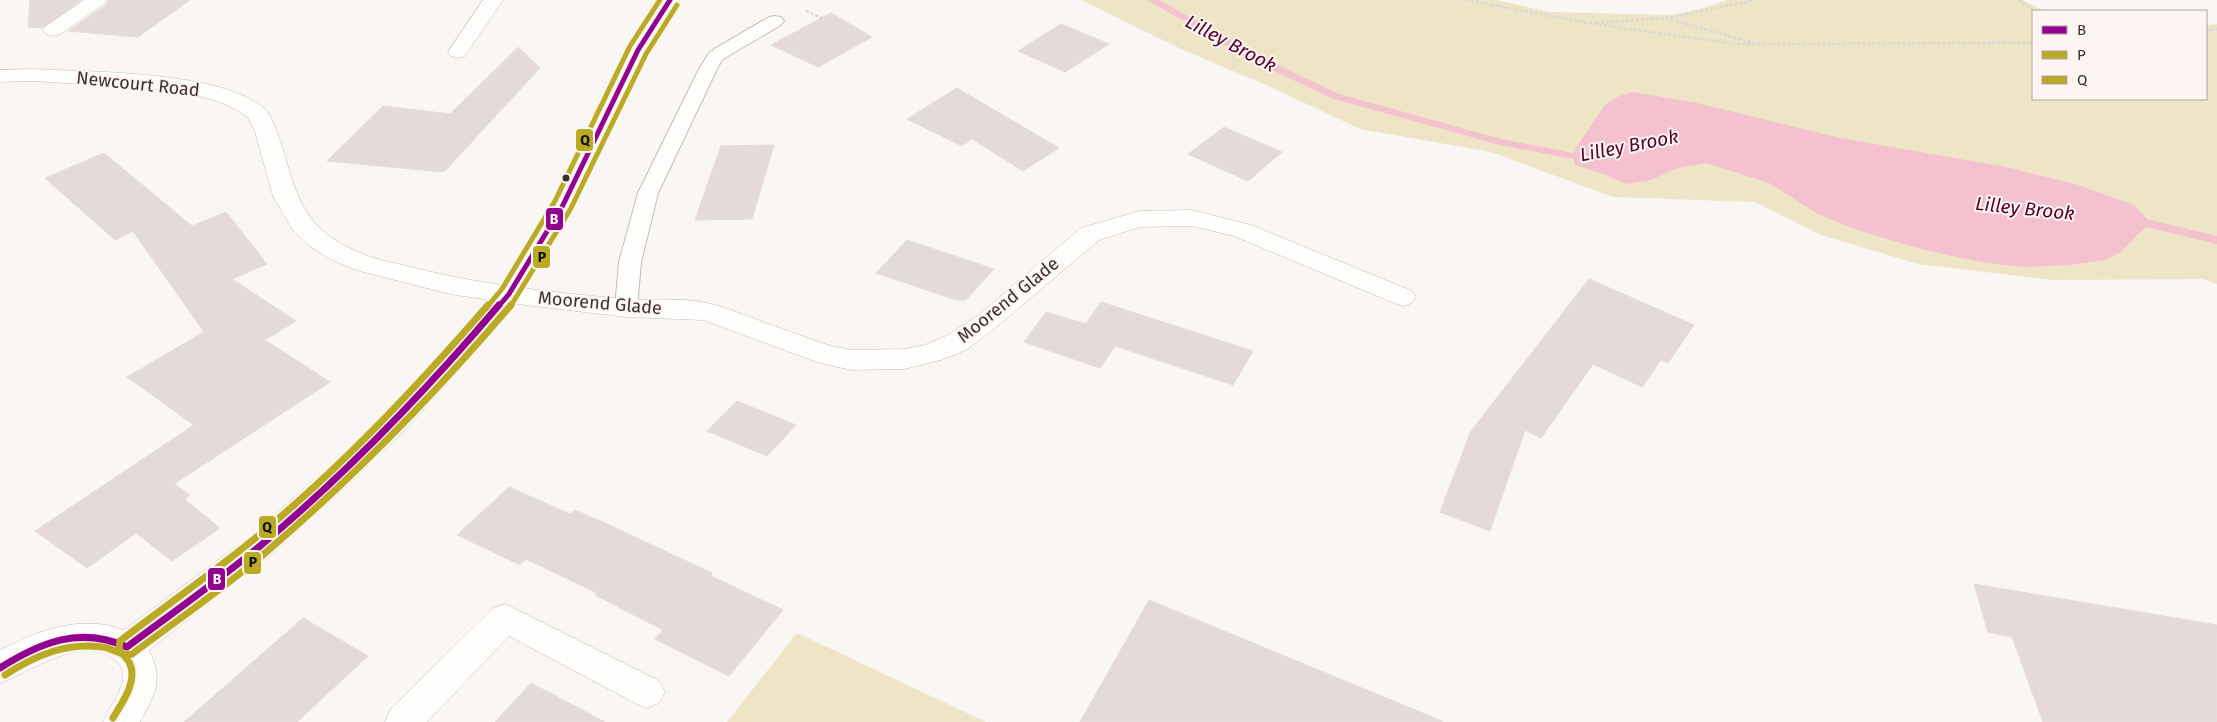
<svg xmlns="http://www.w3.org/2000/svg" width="2217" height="722" font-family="'Fira Sans',sans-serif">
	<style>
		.green { fill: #ede5c5 }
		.water { fill: #f4c1cf }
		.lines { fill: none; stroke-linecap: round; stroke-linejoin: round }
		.stream { fill: #f4c1cf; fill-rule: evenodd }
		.building { fill: #e4dbd9; stroke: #e4dbda }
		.service-casing { stroke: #c4bdb9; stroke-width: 2 }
		.minor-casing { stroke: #c4bdb9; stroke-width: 1 }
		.tertiary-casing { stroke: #c4bdb9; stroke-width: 1 }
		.path { stroke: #d9d7d6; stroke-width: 2.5; stroke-dasharray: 3 2; stroke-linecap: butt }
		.service { fill: #fefefd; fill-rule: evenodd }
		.minor { fill: #fefefd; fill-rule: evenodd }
		.tertiary { fill: #fefefd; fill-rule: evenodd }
		.bus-1-far1-casing { stroke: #fcf5f2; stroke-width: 8 }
		.bus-1-casing { stroke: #fcf5f2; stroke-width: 11 }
		.bus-2-far1-casing { stroke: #fcf5f2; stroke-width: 8 }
		.bus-2-casing { stroke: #fcf5f2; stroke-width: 11 }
		.bus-3-far1-casing { stroke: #fcf5f2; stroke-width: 8 }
		.bus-3-casing { stroke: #fcf5f2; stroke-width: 11 }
		.bus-1-far1 { stroke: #91008e; stroke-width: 5 }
		.bus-1 { stroke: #91008e; stroke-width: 7 }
		.bus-2-far1 { stroke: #baaa24; stroke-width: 5 }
		.bus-2 { stroke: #baaa24; stroke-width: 7 }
		.bus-3-far1 { stroke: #baaa24; stroke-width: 5 }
		.bus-3 { stroke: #baaa24; stroke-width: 7 }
		.bus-dot { fill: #3c302a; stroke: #fcf5f2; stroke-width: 2 }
		.labels { text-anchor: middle; stroke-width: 4; stroke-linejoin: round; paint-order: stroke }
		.street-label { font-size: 18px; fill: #3c302a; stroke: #fcf5f2 }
		.water-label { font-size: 19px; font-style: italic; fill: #550029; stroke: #fcf5f2 }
		.line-badge { stroke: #fcf5f2; stroke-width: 2 }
		.badge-label { font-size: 14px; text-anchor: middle; font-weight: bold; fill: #fff }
		.pale-badge-label { font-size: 14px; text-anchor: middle; font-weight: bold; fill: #111 }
	</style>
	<rect width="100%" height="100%" fill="#faf6f4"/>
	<path class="green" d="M1082 0H1497L1549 12 1671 15 1704 8 1727 0H2023L2044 11H2033V99H2206V25L2217 24V284L2202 279 2052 280 1918 264 1821 235 1755 202 1613 197 1491 152 1360 129 1264 84 1183 50Z
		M797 633 986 722H727Z"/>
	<path class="water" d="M1633 92 1697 103 1840 138 2006 167 2075 184 2134 205 2151 223 2138 234 2121 252 2105 260 2069 265 2024 267 1981 262 1925 250 1860 231 1818 214 1769 183 1706 163 1677 168 1651 180 1626 184 1606 175 1575 165 1573 156 1577 146 1605 105 1619 96Z"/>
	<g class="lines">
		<path class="stream" d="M1147 0H1159L1261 57 1339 94 1501 139 1573 153 1592 150 1598 153 1596 155 1573 159 1500 145 1331 98 1253 61Z
			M2134 216 2217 236V244L2130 223 2128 220 2130 217Z"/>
	</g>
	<path class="building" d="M30 0H81L42 28 28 27Z
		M109 0H190L138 37 68 31 105 6Z
		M831 13 872 37 818 67 771 45Z
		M1061 24 1109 44 1065 72 1018 51Z
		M518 47 540 68 444 172 327 161 383 106 450 114Z
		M957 88 1059 148 1023 171 972 139 962 146 907 119Z
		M1224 127 1282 152 1248 181 1188 154Z
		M774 145 752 219 695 220 721 146Z
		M104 153 192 226 226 212 267 264 232 279 296 321 265 340 330 382 174 484 190 495 184 499 220 528 172 561 136 533 87 568 35 531 194 425 127 377 204 332 133 231 115 240 45 178Z
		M907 240 994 269 966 300H956L876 273Z
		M1589 279 1694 325 1668 363 1661 360 1642 387 1593 364 1541 438 1525 430 1490 531 1440 512 1471 431Z
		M1101 302 1253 351 1233 385 1115 346 1100 368 1024 342 1046 312 1086 324Z
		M737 401 796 425 767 456 707 431Z
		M509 487 570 514 575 510 605 523 712 573 711 576 783 610 729 676 655 639 663 630 595 595 597 593 526 559 520 565 457 535Z
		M1974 584 2217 625V722H2043L2012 637 1988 632Z
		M1149 600 1442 721V722H1080Z
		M303 618 368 656 297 722H184Z
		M531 683 605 722H495Z"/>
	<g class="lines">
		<defs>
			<path id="service" d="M775 16 781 17 784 21 781 25 728 56 722 60 717 69 658 193 641 262 637 308 634 313 626 316 618 313 615 308 619 262 638 193 699 69 709 53 716 48 769 17Z"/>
			<path id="minor" d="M84 0H107L104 4 60 34 53 36 46 34 43 30 46 26Z
				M483 0H503L465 56 458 58 451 56 448 52Z
				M33 69C92 72 217 71 263 107 272 115 277 132 281 143 299 204 305 233 371 257 385 262 401 264 415 268 483 285 555 293 626 299 652 301 681 297 707 303 722 306 736 312 750 317 777 327 804 337 831 346L851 350 904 349 925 345 946 336 976 317 1081 228 1140 211 1192 210 1251 225 1412 291 1416 297 1412 303 1403 306 1394 303 1234 236 1192 226 1140 227 1099 240 994 329 966 350 941 360 904 369 851 370 817 362 703 320 626 317 509 303 450 294 356 270 330 259 308 245 292 229 273 196 255 132 248 117 235 109 218 101 175 90 33 81 0 82V70Z
				M505 604 659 681 665 692 659 703 647 708 635 703 509 636 427 722H385L390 710 493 608Z"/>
			<path id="tertiary" d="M660 0H680L648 50 575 205 518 300 460 370 407 428 344 489 270 556 149 650C164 680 155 694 140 722H103C109 708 120 695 123 680 124 671 122 665 115 660 82 633 31 672 0 683V650C39 630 82 614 124 630L248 538 322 473 387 412 440 356 500 288 551 205 628 50Z"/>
		</defs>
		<use href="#service" class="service-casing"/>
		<use href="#minor" class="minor-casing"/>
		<use href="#tertiary" class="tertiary-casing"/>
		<path class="path" d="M1466 0 1589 23 1734 44 2033 43
			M2019 0 2034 11
			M806 11 833 23
			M1666 18 1754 43
			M1596 23 1666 18 1756 0
			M2206 31 2217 29"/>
		<use href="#service" class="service"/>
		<use href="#minor" class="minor"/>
		<use href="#tertiary" class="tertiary"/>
		<defs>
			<path id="bus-1-far1" d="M498 307 509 294 563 205 638 50 670 0"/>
			<path id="bus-1" d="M0 668C41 642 80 626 127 647 171 614 217 582 260 546 347 473 425 392 499 305"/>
			<path id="bus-2-far1" d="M510 307 570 210 646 54 677 5"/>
			<path id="bus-2" d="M5 675C34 656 66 642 102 647 113 648 121 657 132 654 176 621 223 589 265 553 354 477 435 394 511 305"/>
			<path id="bus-3-far1" d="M487 307 502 289 555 201 630 46 660 0"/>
			<path id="bus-3" d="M113 718C122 703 139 680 129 662 126 657 122 654 119 649L120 641C164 607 210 575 253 540 339 470 415 389 488 305"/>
		</defs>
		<use href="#bus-1-far1" class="bus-1-far1-casing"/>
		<use href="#bus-1" class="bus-1-casing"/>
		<use href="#bus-2-far1" class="bus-2-far1-casing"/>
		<use href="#bus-2" class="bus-2-casing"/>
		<use href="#bus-3-far1" class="bus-3-far1-casing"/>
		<use href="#bus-3" class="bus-3-casing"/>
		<use href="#bus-1-far1" class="bus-1-far1"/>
		<use href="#bus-1" class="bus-1"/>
		<use href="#bus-2-far1" class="bus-2-far1"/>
		<use href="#bus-2" class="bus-2"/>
		<use href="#bus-3-far1" class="bus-3-far1"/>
		<use href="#bus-3" class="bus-3"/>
	</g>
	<circle class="bus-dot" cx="566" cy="178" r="4.5"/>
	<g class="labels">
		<g class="street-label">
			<text transform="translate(138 84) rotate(6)" y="6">Newcourt Road</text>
			<text transform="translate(1008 300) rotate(-39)" y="6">Moorend Glade</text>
			<text transform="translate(600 303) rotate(5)" y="6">Moorend Glade</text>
		</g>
		<g class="water-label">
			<text transform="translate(1231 43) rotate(28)" y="7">Lilley Brook</text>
			<text transform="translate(1629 145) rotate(-11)" y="7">Lilley Brook</text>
			<text transform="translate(2025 208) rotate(6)" y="7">Lilley Brook</text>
		</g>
	</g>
	<g class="line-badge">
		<rect x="575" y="128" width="19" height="24" rx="5" fill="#baaa24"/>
		<rect x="545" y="207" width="19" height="24" rx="5" fill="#91008e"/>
		<rect x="532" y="245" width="19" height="24" rx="5" fill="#baaa24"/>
		<rect x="258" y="515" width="19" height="24" rx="5" fill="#baaa24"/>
		<rect x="243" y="551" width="19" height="24" rx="5" fill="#baaa24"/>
		<rect x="207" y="567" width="19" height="24" rx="5" fill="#91008e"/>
	</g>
	<g class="badge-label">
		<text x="554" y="224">B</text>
		<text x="217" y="584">B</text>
	</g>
	<g class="pale-badge-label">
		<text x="585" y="145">Q</text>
		<text x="542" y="262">P</text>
		<text x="267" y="532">Q</text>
		<text x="253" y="567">P</text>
	</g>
	<rect x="2032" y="10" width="175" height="90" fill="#fcf5f2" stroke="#afa6a2"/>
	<rect x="2042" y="26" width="25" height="8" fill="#91008e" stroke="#afa6a2"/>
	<text x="2077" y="35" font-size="15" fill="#3c302a">B</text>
	<rect x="2042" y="51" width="25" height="8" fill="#baaa24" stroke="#afa6a2"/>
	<text x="2077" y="60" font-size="15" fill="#3c302a">P</text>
	<rect x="2042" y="76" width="25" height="8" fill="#baaa24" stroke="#afa6a2"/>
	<text x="2077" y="85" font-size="15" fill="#3c302a">Q</text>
</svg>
